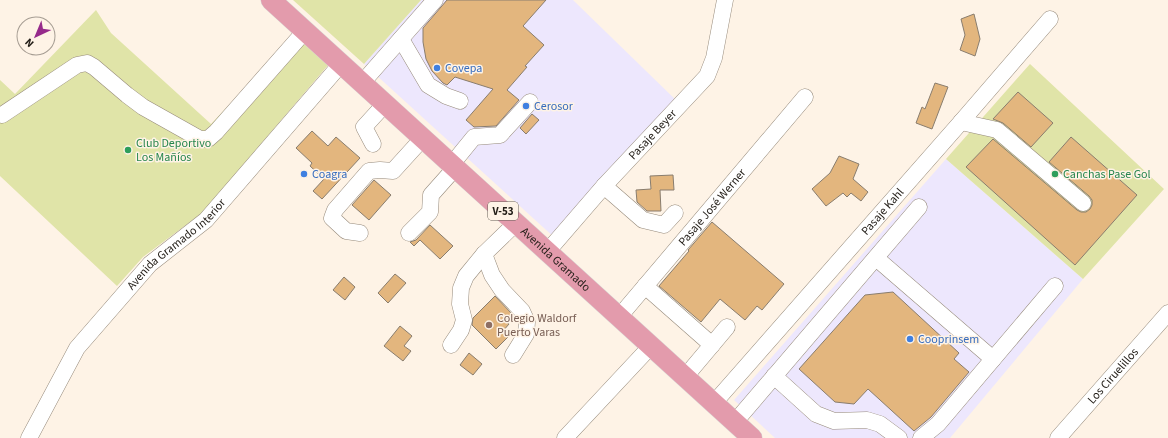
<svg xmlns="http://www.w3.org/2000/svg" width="1168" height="438" font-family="'Source Sans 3',sans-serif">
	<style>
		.industrial { fill: #ede7fd }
		.green { fill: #e0e4a8 }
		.building { fill: #e3b67e; stroke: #897d6e }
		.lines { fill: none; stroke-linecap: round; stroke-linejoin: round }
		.minor-casing { stroke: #968a7b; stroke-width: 17 }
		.major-casing { stroke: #d7d6d5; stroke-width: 21 }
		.minor { stroke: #fff; stroke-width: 16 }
		.major { stroke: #e39bac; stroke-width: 20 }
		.shop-dot { fill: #3f7fe0; stroke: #fef3e6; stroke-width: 1.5 }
		.leisure-dot { fill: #2e9e5b; stroke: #fef3e6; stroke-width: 1.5 }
		.education-dot { fill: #8d6e63; stroke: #fef3e6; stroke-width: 1.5 }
		.labels { text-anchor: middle; stroke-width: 3; stroke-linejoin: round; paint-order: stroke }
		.shield { fill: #fef3e6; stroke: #635c54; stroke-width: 1 }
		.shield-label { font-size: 11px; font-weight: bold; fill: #211c16 }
		.shop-label { font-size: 12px; fill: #366cbe; stroke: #fef3e6; text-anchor: start }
		.street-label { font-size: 12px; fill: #211c16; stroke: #fef3e6 }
		.leisure-label { font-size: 12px; fill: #27864d; stroke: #fef3e6; text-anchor: start }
		.education-label { font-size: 12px; fill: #785e54; stroke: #fef3e6; text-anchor: start }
	</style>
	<rect width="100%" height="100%" fill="#fef3e6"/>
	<path class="industrial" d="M421 0H573L680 104 556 239 364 64Z
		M946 159 1083 279 950 438H775L734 400Z"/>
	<path class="green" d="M293 0H421L364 64Z
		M96 10 111 33 211 124 295 35 329 64 202 213 143 257 117 286 0 176V80L15 94Z
		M1030 64 1164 189 1083 279 946 159Z"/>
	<path class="building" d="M447 0H546L523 26 544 45 525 66 527 67 507 90 519 100 496 126 474 127 466 120 493 89 455 77 447 85 443 83 432 71 426 59 423 42V28Z
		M974 14 980 39 975 56 960 50 965 35 961 19Z
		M935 83 948 87 932 129 916 123 922 107 925 109Z
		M1018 92 1053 123 1031 147 1003 123 993 119Z
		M532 114 539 120 526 134 520 128Z
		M312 131 328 146 336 137 360 158 322 199 313 191 324 179 310 166 312 163 296 148Z
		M1071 137 1137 195 1075 265 966 167 993 139 1077 210 1081 212H1086L1090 209 1092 205V200L1089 196 1049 162Z
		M839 156 859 164 853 179 868 192 861 201 851 193 847 197 843 193 826 206 812 189 830 173Z
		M673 175 674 190H660L661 211H647L637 202 636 190 651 189 650 176Z
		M374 180 391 195 369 220 352 205Z
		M712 222 784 284 762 310 757 306 745 320 720 299 701 322 659 286 689 251 688 250Z
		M430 225 453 246 440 259 420 240 414 246 410 242 416 240Z
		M395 274 406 283 388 303 378 293Z
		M344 277 355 287 345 300 333 290Z
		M893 292 959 353 954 359 969 372 931 417 914 431 868 389 854 404 835 402 799 369 865 295Z
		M495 296 512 314 505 321 509 324 503 331 509 336 496 349 472 325 473 318Z
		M400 326 412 336 404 346 411 351 403 361 384 346Z
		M469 353 482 364 473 375 460 365Z"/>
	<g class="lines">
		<defs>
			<g id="minor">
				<path d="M401 39 428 85 446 96 460 101"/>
				<path d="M362 83 435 0"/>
				<path d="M2 115 77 65 87 63 94 67 127 95 143 107 200 139H208L216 132 305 31"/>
				<path d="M961 122 997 130 1083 203"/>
				<path d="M373 144 364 127 385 104"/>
				<path d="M452 164 474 137 500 135 530 102"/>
				<path d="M604 186 643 220 664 225 675 213"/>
				<path d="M360 233 346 231 332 218 335 210 369 171 380 170 393 171 423 138"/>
				<path d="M409 233 430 212 431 195 455 168"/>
				<path id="s1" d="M547 252 604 186 707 76 714 58 725 0"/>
				<path d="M484 254 492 275 502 290 522 311 527 322 526 334 513 355"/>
				<path d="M876 258 993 359"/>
				<path d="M645 286 712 345"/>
				<path id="s2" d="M619 317 805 97"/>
				<path d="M451 345 461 330 464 320 460 304 461 288 466 276 484 254 516 223"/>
				<path d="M774 376 816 414 834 421 867 420 880 424 899 438"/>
				<path d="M685 377 727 327"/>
				<path id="s3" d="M714 403 961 122 1050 19"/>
				<path d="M735 422 919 207"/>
				<path id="s4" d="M29 438 77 348 150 264 206 220 341 64"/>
				<path d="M565 438 651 346"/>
				<path d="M921 438 938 424 1055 286"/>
				<path id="s5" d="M1058 438 1168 313"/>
			</g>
			<g id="major">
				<path id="s6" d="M271 0 752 438"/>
			</g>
		</defs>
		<use href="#minor" class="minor-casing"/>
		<use href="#major" class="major-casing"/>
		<use href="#minor" class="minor"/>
		<use href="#major" class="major"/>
	</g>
	<g class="shop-dot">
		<circle cx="437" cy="68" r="4"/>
		<circle cx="526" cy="106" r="4"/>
		<circle cx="304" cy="174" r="4"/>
		<circle cx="910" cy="339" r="4"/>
	</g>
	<g class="leisure-dot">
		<circle cx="128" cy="150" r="4"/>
		<circle cx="1055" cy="174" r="4"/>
	</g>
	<circle class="education-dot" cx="489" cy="325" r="4"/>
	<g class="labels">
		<rect class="shield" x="488" y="202" width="30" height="18" rx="3"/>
		<g class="shield-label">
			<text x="503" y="215">V-53</text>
		</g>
		<g class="shop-label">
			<text x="445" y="72">Covepa</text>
			<text x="534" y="110">Cerosor</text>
			<text x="312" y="178">Coagra</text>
			<text x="918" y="343">Cooprinsem</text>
		</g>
		<g class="street-label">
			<text dy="4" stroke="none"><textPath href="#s1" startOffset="158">Pasaje Beyer</textPath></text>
			<text dy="4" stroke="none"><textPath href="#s2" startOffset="144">Pasaje José Werner</textPath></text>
			<text dy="4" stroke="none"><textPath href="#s3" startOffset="255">Pasaje Kahl</textPath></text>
			<text dy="4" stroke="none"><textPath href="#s4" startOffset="246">Avenida Gramado Interior</textPath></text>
			<text dy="4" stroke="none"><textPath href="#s6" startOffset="385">Avenida Gramado</textPath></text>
			<text dy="4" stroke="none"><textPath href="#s5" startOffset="83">Los Ciruelillos</textPath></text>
		</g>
		<g class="leisure-label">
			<text x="136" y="147">Club Deportivo<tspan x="136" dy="14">Los Mañíos</tspan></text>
			<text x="1063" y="178">Canchas Pase Gol</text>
		</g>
		<g class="education-label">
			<text x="497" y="322">Colegio Waldorf<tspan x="497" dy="14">Puerto Varas</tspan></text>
		</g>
	</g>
	<g transform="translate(36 36) rotate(224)"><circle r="19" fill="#fef3e6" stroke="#a69d93"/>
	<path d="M0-3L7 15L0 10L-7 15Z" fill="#962a8b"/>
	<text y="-6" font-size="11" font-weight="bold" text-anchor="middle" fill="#211c16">N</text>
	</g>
</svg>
